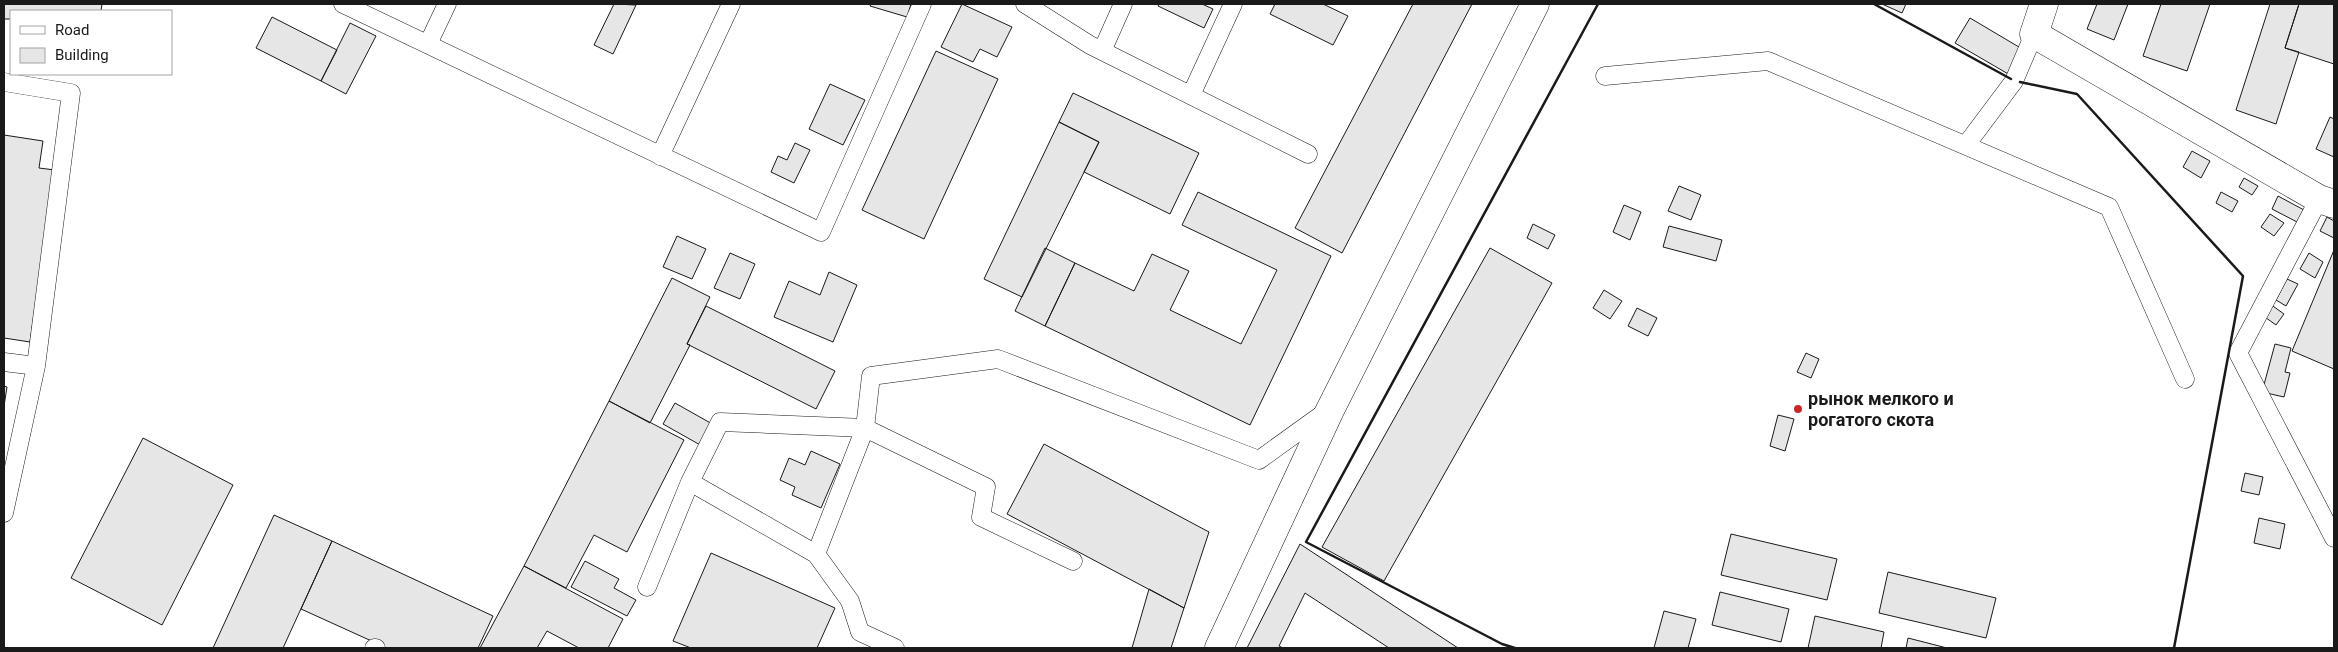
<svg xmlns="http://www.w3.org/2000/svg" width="2338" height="652" font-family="Roboto,sans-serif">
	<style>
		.building { fill: #e6e6e6; stroke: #1a1a1a }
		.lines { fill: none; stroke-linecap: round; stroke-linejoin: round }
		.lane-casing { stroke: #1a1a1a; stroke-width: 19 }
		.street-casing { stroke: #1a1a1a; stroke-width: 29 }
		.lane { stroke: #fff; stroke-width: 18 }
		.street { stroke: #fff; stroke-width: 28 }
		.wall { stroke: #1a1a1a; stroke-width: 2.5 }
		.poi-dot { fill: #c62828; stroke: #fff; stroke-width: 2 }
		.labels { text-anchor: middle; stroke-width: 4; stroke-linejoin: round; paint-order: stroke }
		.poi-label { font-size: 18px; font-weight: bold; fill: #1a1a1a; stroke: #fff; text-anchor: start }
	</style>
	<rect width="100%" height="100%" fill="#fff"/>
	<path class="building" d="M4 4H102L101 11H11V19H4Z
		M614 4 636 5 613 54 594 45Z
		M871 4H911L907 17 870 6Z
		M962 4 1012 27 997 57 980 49 973 62 941 47Z
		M1159 4H1202L1213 9 1204 28 1158 6Z
		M1275 4H1323L1348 16 1333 45 1270 14Z
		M1413 4H1472L1342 253 1295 228Z
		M1882 4H1906L1902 13Z
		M2097 4H2128L2114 40 2087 29Z
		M2161 4H2210L2187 71 2143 56Z
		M2270 4H2299L2285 48 2299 52 2276 124 2236 110Z
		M2299 4H2334V64L2285 48Z
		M272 17 337 50 321 81 256 48Z
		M1970 18 2024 50 2010 75 1955 43Z
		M350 23 376 36 346 94 321 81Z
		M936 51 998 79 924 239 862 210Z
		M830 84 865 100 843 145 809 129Z
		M1073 93 1199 153 1170 214 1084 172 1099 142 1059 122Z
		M2330 117 2334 119V157L2316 149Z
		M1059 122 1099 142 1022 297 984 279Z
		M4 135 43 141 39 168 55 170 30 342 4 338Z
		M795 143 810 150 794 183 771 172 778 156 787 160Z
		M2192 151 2210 161 2201 178 2183 167Z
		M2244 178 2258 186 2252 195 2239 187Z
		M1679 186 1701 195 1691 220 1668 211Z
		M1198 192 1331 256 1250 425 1045 326 1075 263 1134 291 1152 254 1189 271 1170 310 1241 344 1277 270 1182 225Z
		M2221 192 2238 201 2232 212 2216 203Z
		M2278 196 2304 210 2297 222 2272 209Z
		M1624 205 1641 212 1630 240 1613 232Z
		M2270 214 2284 223 2274 236 2261 227Z
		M2327 217 2334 221V238L2320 231Z
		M1533 224 1555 235 1548 249 1527 238Z
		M1669 226 1722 240 1716 261 1663 247Z
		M677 236 706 249 692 279 663 267Z
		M1045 248 1075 263 1045 326 1015 311Z
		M1490 248 1552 283 1384 581 1322 547Z
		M2334 250V369L2292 351Z
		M730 253 755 264 740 299 714 288Z
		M2309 253 2323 262 2315 278 2300 269Z
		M829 272 857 285 833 342 774 317 789 281 820 295Z
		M672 278 710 297 687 344 690 345 650 423 609 401Z
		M2287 279 2298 284 2286 306 2276 300Z
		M1604 290 1622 301 1610 319 1593 308Z
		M2270 304 2284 314 2276 325 2262 315Z
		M706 306 835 371 816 409 687 344Z
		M1637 308 1657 318 1648 336 1628 326Z
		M2275 344 2291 348 2285 372 2290 373 2284 397 2262 392Z
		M1806 353 1819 359 1811 378 1797 372Z
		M4 386 7 387 4 406Z
		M609 401 684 440 627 552 594 535 566 588 524 566Z
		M675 403 714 425 702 446 663 424Z
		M1778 415 1794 419 1785 451 1770 446Z
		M143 438 233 485 162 625 71 578Z
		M1044 444 1209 532 1184 608 1007 514Z
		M811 451 840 464 821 508 792 495 795 487 780 480 789 458 805 465Z
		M2245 473 2263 477 2259 495 2241 491Z
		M274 515 332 541 283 648H213Z
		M2259 518 2285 524 2280 549 2254 543Z
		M1731 534 1837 559 1827 600 1721 575Z
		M332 541 493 616 478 648H387L301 609Z
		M1300 544 1458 648H1389L1305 593 1279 646 1283 648H1247Z
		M711 553 835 608 817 648H691L673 641Z
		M585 561 619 579 614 588 636 600 627 616 571 587Z
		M524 566 623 619 608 648H579L547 631 537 648H480Z
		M1888 572 1996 598 1986 638 1879 613Z
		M1149 589 1184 608 1171 648H1132Z
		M1720 592 1789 609 1781 642 1712 625Z
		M1664 611 1696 619 1688 648H1654Z
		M1815 616 1884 632 1881 648H1808Z
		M1908 638 1947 648H1906Z"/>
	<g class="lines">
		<defs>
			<path id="lane" d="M343 4 821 232 922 4
				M1025 4 1090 45 1308 154
				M428 44 447 4
				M1102 51 1123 4
				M1605 76 1768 61 2109 207 2185 379
				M4 82 71 93 36 366 4 362
				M1191 95 1233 4
				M1966 145 2014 81 2034 34
				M660 156 731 4
				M2319 199 2238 353 2334 538
				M4 513 36 366
				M816 554 690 482 720 422 865 428 986 487 981 517 1073 561
				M647 587 690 482
				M374 648H376
				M895 648 860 632 850 601 816 554 865 428 871 376 998 359 1259 460 1327 411"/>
			<path id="street" d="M2044 4 2034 34 2319 199 2334 204
				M1219 648 1330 410 1535 4"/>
		</defs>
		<use href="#lane" class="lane-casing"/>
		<use href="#street" class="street-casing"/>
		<use href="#lane" class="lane"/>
		<use href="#street" class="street"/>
		<path class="wall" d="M1874 4 2011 79
			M2020 82 2077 94 2243 276 2174 648
			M1515 648 1502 644 1306 542 1598 4"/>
	</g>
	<circle class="poi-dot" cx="1798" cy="409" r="5"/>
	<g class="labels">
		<g class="poi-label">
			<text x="1808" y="405">рынок мелкого и<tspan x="1808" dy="21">рогатого скота</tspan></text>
		</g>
	</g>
	<rect width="2338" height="652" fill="none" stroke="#1a1a1a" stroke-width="10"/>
	<rect x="10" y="10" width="162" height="65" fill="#ffffff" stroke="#a3a3a3"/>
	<rect x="20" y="26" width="25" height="8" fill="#ffffff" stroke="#a3a3a3"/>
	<text x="55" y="35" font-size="15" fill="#1a1a1a">Road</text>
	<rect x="20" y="48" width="25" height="15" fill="#e6e6e6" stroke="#a3a3a3"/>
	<text x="55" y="60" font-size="15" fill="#1a1a1a">Building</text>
</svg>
